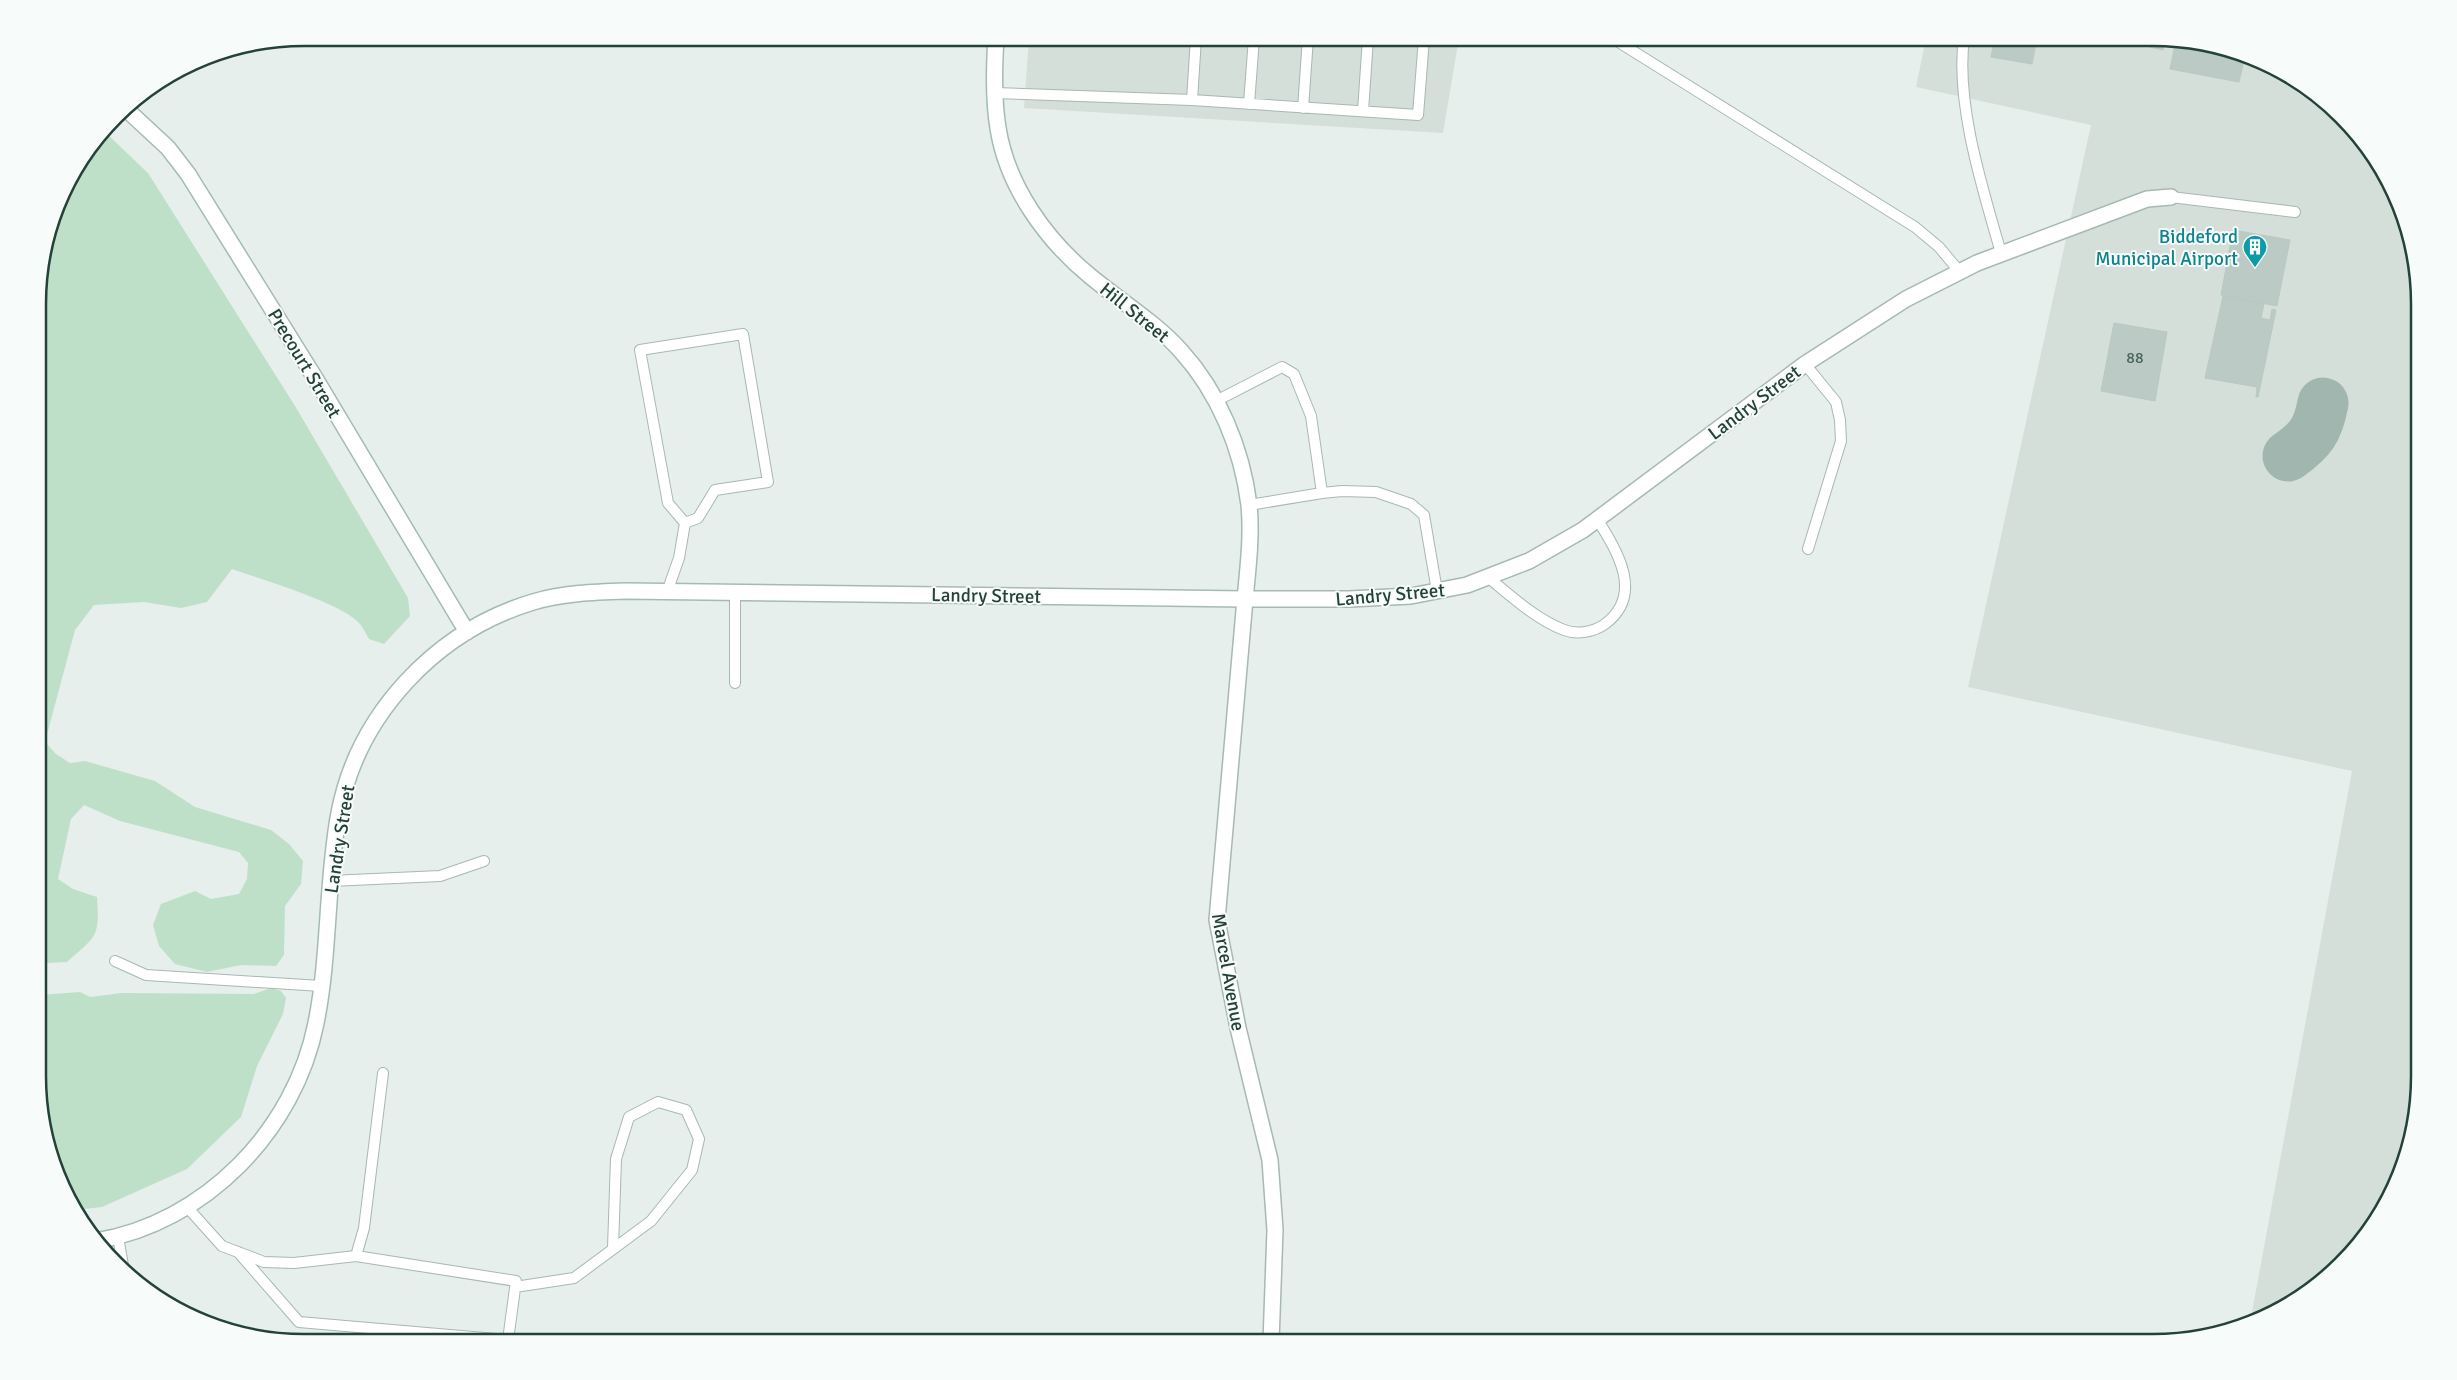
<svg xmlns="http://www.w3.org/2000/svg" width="2457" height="1380" font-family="Signika,sans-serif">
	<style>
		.built { fill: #d4dfda }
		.green { fill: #bfe0c8 }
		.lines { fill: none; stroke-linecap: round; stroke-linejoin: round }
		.taxiway { stroke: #a2b6b0; stroke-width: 51 }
		.building { fill: #bbcac4; stroke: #b8c9c2 }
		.lane-casing { stroke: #a8b8b2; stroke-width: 12 }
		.street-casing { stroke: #a8b8b2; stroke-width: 18 }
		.secondary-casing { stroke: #a4bbb3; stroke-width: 18 }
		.lane { stroke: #fff; stroke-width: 10 }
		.street { stroke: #fff; stroke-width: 15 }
		.secondary { stroke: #fff; stroke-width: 15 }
		.labels { text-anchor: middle; stroke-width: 4; stroke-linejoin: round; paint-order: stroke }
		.number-label { font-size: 16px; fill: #4a645c }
		.culture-label { font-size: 19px; fill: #0d838f; stroke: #f7fbf9; text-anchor: end }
		.street-label { font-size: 19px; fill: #24423a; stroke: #f7fbf9 }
		.rim { fill: none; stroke: #24423a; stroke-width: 2.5 }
	</style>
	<rect width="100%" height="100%" fill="#e6efeb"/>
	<path class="built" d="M1029 38H1459L1443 133 1024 108Z
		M1926 38H2154L2222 47 2286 73 2329 104 2375 156 2405 218 2419 286V1093L2410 1145 2384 1209 2342 1264 2287 1307 2250 1323 2352 771 1968 687 2091 125 1916 87Z"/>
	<path class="green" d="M106 133 148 173 295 406 408 598 410 616 384 644 369 639C366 634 363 627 359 623 342 603 260 579 232 569L207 602 181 608 144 602 94 605 75 630 45 742 56 754 70 763 85 761 155 781 195 807 271 830 289 844 303 861 301 884 285 906 284 955 276 966 241 965 207 972 175 964 159 946 153 925 161 904 195 891 211 899 239 894 247 879 248 863 239 852 120 821 84 805 71 819 58 879 73 889 97 897C100 938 96 936 67 962L47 963 40 966V269L65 186Z
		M271 988 281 991 286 998 283 1014 257 1066 241 1117 187 1169 102 1207 75 1210 52 1162 40 1111V995L80 992 90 997 122 993 254 994Z"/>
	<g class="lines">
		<path class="taxiway" d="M2288 456C2311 440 2318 430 2323 403"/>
	</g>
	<path class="building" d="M1983 38H2037L2032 64 1991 57 1993 47 1981 45Z
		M2115 38H2154L2166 39 2163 50 2114 39Z
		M2176 40 2222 47 2245 56 2239 82 2170 69Z
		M2233 230 2290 240 2277 306 2221 295Z
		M2223 296 2264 304 2261 318 2270 320 2272 309 2276 310 2258 397H2256L2257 387 2205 378Z
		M2114 323 2167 332 2155 401 2101 391Z"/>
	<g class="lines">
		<defs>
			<path id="lane" d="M1612 38 1915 227 1939 247 1959 271
				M1964 38C1955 103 1983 190 2001 253
				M994 93 1192 100 1196 38
				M1192 100 1418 115 1424 38
				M1249 104 1254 38
				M1303 108 1308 38
				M1363 111 1368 38
				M2171 197 2295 212
				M1805 364 1836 402 1840 420 1841 441 1808 549
				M1216 401 1282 367 1294 374 1311 416 1322 493 1249 505
				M1322 493 1342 491 1376 492 1411 504 1424 515 1437 591
				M1489 578C1512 597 1536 619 1564 630 1577 635 1594 632 1605 624 1644 595 1618 552 1597 519
				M667 592 679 558 685 523 668 503 640 350 743 334 768 482 715 490 698 518 685 523
				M735 683V592
				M330 881 440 876 484 861
				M115 961 146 975 321 986
				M187 1207 222 1246 264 1262 294 1263 356 1256 364 1228 383 1073
				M118 1237 124 1271
				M238 1252 299 1322 508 1340 516 1281 356 1256
				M515 1287 574 1278 651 1221 692 1170 699 1139 686 1110 658 1102 629 1117 616 1159 613 1248"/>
			<path id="street" d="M1271 1342 1275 1230 1270 1160 1238 1028 1217 920 1245 599H1349L1411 596 1467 585 1529 561 1583 530 1805 364 1906 299 1977 263 2147 199 2171 197"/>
			<path id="secondary" d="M125 108 168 148 188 174 315 378 467 632
				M96 1241C205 1223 295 1130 316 1023 330 954 326 882 339 813 358 713 437 631 533 602 563 593 595 592 626 591L1245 599C1248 568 1252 536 1249 505 1242 449 1219 393 1181 351 1155 322 1120 301 1090 276 1046 240 1007 186 998 128 993 98 994 68 996 38"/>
		</defs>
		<use href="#lane" class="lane-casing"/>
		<use href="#street" class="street-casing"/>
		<use href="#secondary" class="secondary-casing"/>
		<use href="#lane" class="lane"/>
		<use href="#street" class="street"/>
		<use href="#secondary" class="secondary"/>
	</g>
	<defs>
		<symbol id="building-pin" viewBox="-11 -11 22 30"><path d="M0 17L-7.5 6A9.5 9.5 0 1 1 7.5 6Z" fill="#0f9aa8" stroke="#f7fbf9"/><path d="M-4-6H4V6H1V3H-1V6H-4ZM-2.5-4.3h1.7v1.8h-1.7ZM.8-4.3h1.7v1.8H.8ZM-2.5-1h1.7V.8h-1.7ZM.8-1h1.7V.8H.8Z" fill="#fff"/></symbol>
	</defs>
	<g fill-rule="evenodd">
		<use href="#building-pin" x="2241" y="233" width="28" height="38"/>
	</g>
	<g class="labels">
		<g class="number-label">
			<text x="2135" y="363">88</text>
		</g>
		<g class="culture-label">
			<text x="2238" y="243">Biddeford<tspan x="2238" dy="22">Municipal Airport</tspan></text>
		</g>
		<g class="street-label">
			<text transform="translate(1135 312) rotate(39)" y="7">Hill Street</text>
			<text transform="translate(305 363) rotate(59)" y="7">Precourt Street</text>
			<text transform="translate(1754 402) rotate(-37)" y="7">Landry Street</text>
			<text transform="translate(1390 594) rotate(-5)" y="7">Landry Street</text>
			<text transform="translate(986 595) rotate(1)" y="7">Landry Street</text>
			<text transform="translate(339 839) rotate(-81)" y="7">Landry Street</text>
			<text transform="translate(1229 972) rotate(80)" y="7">Marcel Avenue</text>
		</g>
	</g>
	<path d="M0 0H2457V1380H0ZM304 46H2153A258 258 0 0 1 2411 304V1076A258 258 0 0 1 2153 1334H304A258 258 0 0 1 46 1076V304A258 258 0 0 1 304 46Z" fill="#f7fbf9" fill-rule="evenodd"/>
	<path class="rim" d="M304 46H2153A258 258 0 0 1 2411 304V1076A258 258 0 0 1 2153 1334H304A258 258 0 0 1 46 1076V304A258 258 0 0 1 304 46Z"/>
</svg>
